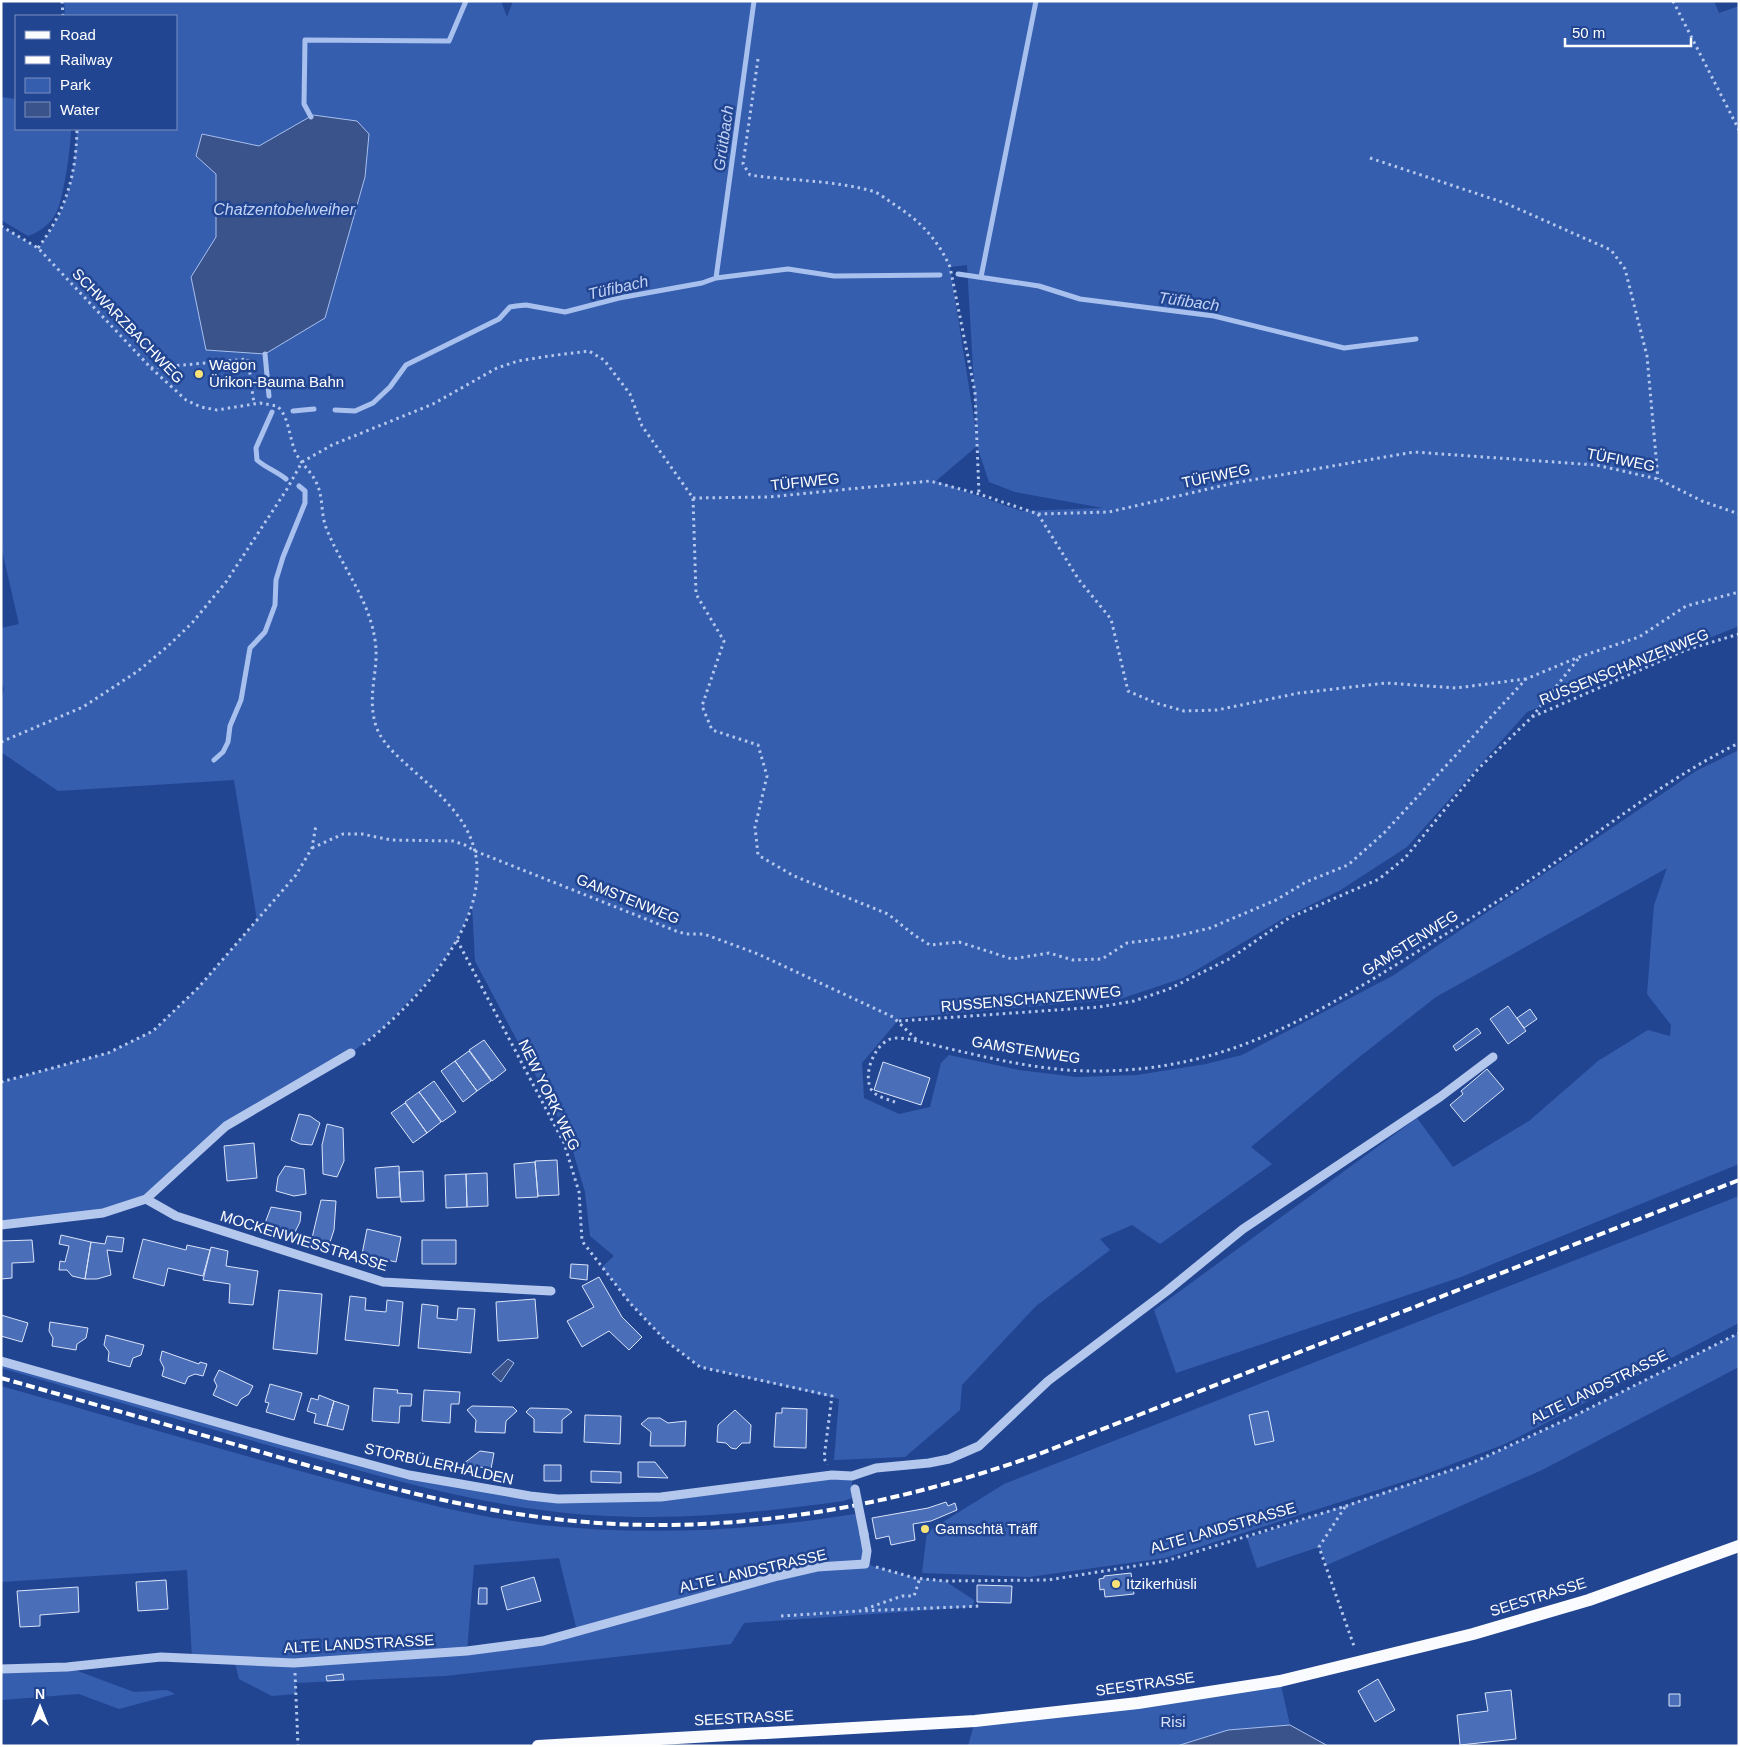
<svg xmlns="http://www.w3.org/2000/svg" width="1740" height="1747" font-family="Helvetica,sans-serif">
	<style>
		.green { fill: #365eaf; fill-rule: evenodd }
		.water { fill: #3a538b; stroke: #a8c0ee }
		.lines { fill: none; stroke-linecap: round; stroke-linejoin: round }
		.stream { stroke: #a8c0ee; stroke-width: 5 }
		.building { fill: #4b6eb9; stroke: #d9e4f9 }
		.path { stroke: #b4c7ed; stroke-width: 3; stroke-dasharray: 2.5 4; stroke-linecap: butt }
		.minor { stroke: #b4c7ed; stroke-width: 9 }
		.major { stroke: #fafbff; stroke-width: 12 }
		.rail { stroke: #fff; stroke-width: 4; stroke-dasharray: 9 4; stroke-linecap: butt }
		.minor-bridge { stroke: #b4c7ed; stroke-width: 9 }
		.poi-dot { fill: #f9e376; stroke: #224592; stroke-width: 2 }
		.labels { text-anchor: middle; stroke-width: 5; stroke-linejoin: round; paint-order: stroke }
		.street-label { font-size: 15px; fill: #fff; stroke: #224592 }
		.poi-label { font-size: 15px; fill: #fff; stroke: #224592; text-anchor: start }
		.park-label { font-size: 15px; fill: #d9e4f9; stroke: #224592 }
		.water-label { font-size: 16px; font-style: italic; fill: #c0d1f4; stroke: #224592 }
	</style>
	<rect width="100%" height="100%" fill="#224592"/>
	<path class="green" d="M64 1H501L507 17 513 1H1714L1719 13 1739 6V626L1527 712 1407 847 1339 891 1284 918 1183 978 1120 999 900 1018 862 1063 864 1098 899 1114 930 1107 941 1063 949 1055 1019 1070 1076 1077 1137 1075 1206 1064 1242 1055 1394 975 1696 771 1739 750V1164L1461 1277 1176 1373 1154 1310 1417 1118 1453 1167 1529 1121 1598 1061 1648 1030 1670 1036 1671 1025 1647 994 1654 905 1667 868 1436 997 1358 1058 1251 1147 1272 1164 1160 1244 1132 1225 1100 1239 1110 1250 1036 1306 962 1385 960 1410 905 1457 834 1460 839 1399 700 1367 666 1341 630 1303 602 1267 614 1256 590 1236 585 1192 569 1138 475 961 472 905 462 930 448 954 425 984 382 1029 351 1053 226 1126 146 1199 103 1213 1 1225V1082L108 1053 153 1031 198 988 257 920 234 780 58 791 1 752V700L4 689 1 680V628L19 624 1 546V226L38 248C69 207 74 179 77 129H176V16H65ZM313 115 369 134 365 177 325 318 191 277 216 237V173L196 156 202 134 259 146ZM967 265 977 438 950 267ZM977 446 989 482 1015 492 1103 508 1021 511 936 481Z
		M1 97 16 99V129H71C71 146 64 195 57 211 52 223 40 232 28 236L1 220Z
		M1739 1196V1323L1505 1444 1418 1477 1165 1558 1029 1577 922 1573 927 1532 1004 1484Z
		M1739 1333V1367L1542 1470 1327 1565 1319 1547 1257 1568 1247 1538 1472 1463 1572 1417Z
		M1 1361 409 1475 530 1496 661 1497 852 1476V1498L844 1501C743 1515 643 1524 542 1510 457 1499 375 1475 293 1452 195 1425 98 1396 1 1368Z
		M1 1386C108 1416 215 1448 322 1477 394 1496 467 1516 541 1525 646 1536 750 1531 855 1514L864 1534 866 1564 915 1578 945 1581 974 1600 973 1607 744 1623 731 1644 445 1676 296 1683V1694L272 1696 239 1679 234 1659 192 1657 187 1570 1 1582ZM559 1558 577 1631 467 1651 474 1565Z
		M67 1667 134 1692 167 1690 175 1694 119 1709 79 1694 1 1700V1669Z
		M1280 1681 1290 1725 1228 1730 1177 1746H968L975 1721Z"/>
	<path class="water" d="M313 115 357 121 369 134 365 177 325 318 265 354 206 350 191 277 216 237V174L196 156 202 134 259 146Z
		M508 1359 514 1363 501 1382 492 1374Z
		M1290 1725 1328 1746H1177L1228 1730Z"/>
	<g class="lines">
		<path class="stream" d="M311 117 304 104 305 40 449 41 466 1
			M958 274 1039 286 1080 299 1214 316 1344 348 1416 339
			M981 277 1036 1
			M716 278 754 1
			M265 354 269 396
			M335 410 355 411 373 403 390 387 406 365 499 319 510 307 516 306 526 305 565 312 619 298 702 283 716 278 788 269 834 276 940 275
			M293 411 314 409
			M272 412 256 448 257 460C266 468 276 471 286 479
			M214 760 223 752 228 742 230 726 241 700 250 648 265 632 275 605 276 580 283 557 305 503V491L299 486"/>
	</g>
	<path class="building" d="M1508 1006 1526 1031 1508 1044 1490 1019Z
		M1530 1009 1537 1019 1524 1028 1517 1018Z
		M1477 1028 1481 1033 1456 1051 1453 1046Z
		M484 1040 506 1070 492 1081 469 1050Z
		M469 1051 491 1081 477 1091 455 1061Z
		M455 1061 477 1091 463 1102 441 1071Z
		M883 1062 930 1078 921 1105 874 1090Z
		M1487 1069 1504 1089 1464 1122 1450 1105 1463 1094 1461 1091Z
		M434 1081 456 1112 442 1122 419 1092Z
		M419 1092 441 1122 427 1133 405 1102Z
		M405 1103 427 1133 413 1143 391 1113Z
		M299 1114 310 1116 320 1123 312 1145 300 1144 291 1140Z
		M327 1124 343 1128 344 1161 337 1177 323 1174 322 1145Z
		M254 1143 257 1178 227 1181 224 1146Z
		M557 1160 559 1195 538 1196 535 1161Z
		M535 1162 538 1197 516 1198 514 1164Z
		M285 1166 304 1169 306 1194 294 1196 276 1191 278 1177Z
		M399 1166 400 1197 377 1198 375 1168Z
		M423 1171 424 1201 401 1202 399 1172Z
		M487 1173 488 1206 467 1207 466 1174Z
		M466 1174 467 1207 446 1208 445 1175Z
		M321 1200 336 1201 334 1230 329 1245 312 1238Z
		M271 1207 301 1212 300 1222 294 1234 264 1226Z
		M367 1229 401 1237 396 1262 362 1254Z
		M61 1235 91 1242 85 1279 72 1276 67 1270H59L60 1261 65 1262 69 1246 59 1244Z
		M107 1236 124 1238 122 1252 107 1250 111 1275 97 1279H85L91 1242 105 1244Z
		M143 1239 186 1250 187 1245 210 1250 203 1276 168 1268 164 1286 133 1278Z
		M32 1240 34 1262 12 1263V1278L1 1279V1241Z
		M422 1240H456V1264H422Z
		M211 1247 228 1251 226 1266 258 1271 253 1305 229 1303 230 1284 203 1280Z
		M571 1264 588 1265 587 1280 570 1278Z
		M599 1277 622 1317 642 1337 629 1350 609 1331 582 1347 567 1321 594 1307 582 1286Z
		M279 1290 322 1294 317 1354 273 1349Z
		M350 1296 366 1298 365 1310 386 1312 387 1300 403 1302 399 1346 345 1340Z
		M535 1299 538 1338 498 1341 496 1302Z
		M422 1304 438 1306 437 1318 457 1320 458 1308 475 1309 471 1353 418 1348Z
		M1 1315 28 1323 22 1342 1 1336Z
		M50 1322 88 1328 86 1338 77 1344 76 1350 52 1346 53 1338 49 1331Z
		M106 1335 144 1345 141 1355 133 1358 130 1367 108 1361 109 1352 104 1345Z
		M162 1351 199 1364 200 1362 207 1364 203 1376 195 1374 188 1377 185 1384 162 1376 164 1368 160 1360Z
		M219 1370 253 1386 249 1394 241 1399 237 1406 213 1395 217 1386 214 1380Z
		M270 1384 302 1393 294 1420 266 1412 269 1403 265 1402Z
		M374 1388 398 1390 397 1393 412 1394 411 1406H400L399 1423 372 1421Z
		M424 1390 460 1392 459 1404H451L450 1423 422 1421Z
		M319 1395 334 1401 327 1426 314 1423 316 1414 307 1411 311 1398 318 1400Z
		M334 1401 349 1406 343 1430 327 1426Z
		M472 1406 513 1407 517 1411 506 1421 505 1433 475 1432 476 1420 467 1410Z
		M530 1408 568 1409 572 1412 562 1420V1433L534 1432V1419L526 1412Z
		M782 1408 807 1409 806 1448 774 1447 776 1413H782Z
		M735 1410 751 1425 750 1443H742L736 1449 731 1448 726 1443 717 1442 718 1425Z
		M1268 1411 1274 1441 1255 1445 1249 1415Z
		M585 1415 621 1416 620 1444 584 1442Z
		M648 1418H660L668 1423 686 1421 685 1446H650L651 1432 641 1424Z
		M480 1451 494 1453 491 1469 463 1464Z
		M638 1462H655L668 1478 638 1477Z
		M544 1465H561V1481H544Z
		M591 1471 621 1472V1483L591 1482Z
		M946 1502 948 1506 955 1503 957 1510 931 1521 913 1524 915 1540 891 1545 889 1536 876 1539 872 1518 928 1508Z
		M1131 1573 1134 1594 1105 1597 1104 1589 1100 1590 1099 1579 1104 1578V1576Z
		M534 1577 541 1601 507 1610 501 1587Z
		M166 1580 168 1609 138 1611 136 1582Z
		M977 1585 1012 1586 1011 1603 977 1602Z
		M78 1587 79 1612 40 1615V1626L20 1627 17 1591Z
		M479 1588H487V1604H478Z
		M343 1674 344 1680 327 1681 326 1676Z
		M1378 1679 1395 1710 1375 1722 1358 1691Z
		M1511 1690 1516 1739 1460 1745 1457 1715 1488 1711 1485 1693Z
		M1669 1694H1680V1706H1669Z"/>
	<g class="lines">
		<path class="path" d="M62 1 63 16
			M1673 1 1739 130
			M758 59 743 164 750 175C791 181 832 180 872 191 879 193 886 199 892 203 919 220 937 238 950 267L975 392 979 494
			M1370 158 1505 203 1611 250 1625 269 1647 356 1658 479
			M1 226 38 248 151 368 186 400 201 407 217 410 260 403 277 406C289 416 289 437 295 451 300 463 311 471 316 482 324 497 320 514 327 530 342 567 369 599 375 640 380 669 366 694 376 726 381 741 394 753 406 764 439 794 479 824 477 874 476 939 409 1010 360 1047
			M38 248C66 210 76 176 77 129
			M151 368 248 359 254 404
			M693 498 769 497 930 481 979 494 1038 514 1109 512 1234 483 1414 452 1596 465 1658 479 1702 501 1739 514
			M1038 514 1079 580 1111 619 1128 691 1156 703 1184 711 1217 710 1299 693 1386 683 1456 688 1525 679
			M1532 717 1578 659
			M1 742 83 707 138 671 168 646 192 623 226 582 287 489 302 462 332 445 433 404 497 368 518 361 549 356 589 351 604 360 630 394 642 426 693 498 696 594 724 641 702 706 712 730 758 745 767 776 755 827 758 855 794 876 888 914 914 935 930 945 959 942 1012 959 1049 953 1073 960 1102 959 1127 943 1173 937 1210 928 1276 900 1306 882 1348 865 1384 833 1526 679 1579 657 1639 637 1686 606 1739 592
			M312 848 343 834H362L391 840 453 841 465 845 475 851 676 931 686 934H704L758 954 893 1017 917 1040
			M457 940 564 1143 579 1192 582 1241 630 1303 666 1341 700 1367 832 1396 824 1458 827 1465
			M899 1021 1099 1007 1134 1001 1169 989 1231 958 1289 918 1379 879 1405 858 1478 769 1532 717 1686 650 1739 634
			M1 1082 108 1053 153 1031 198 988 296 875 312 848 316 825
			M895 1102C887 1099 876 1097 871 1089 863 1074 874 1047 888 1040 894 1037 901 1038 908 1039 970 1053 1035 1072 1099 1071 1225 1070 1310 1018 1412 955 1462 924 1512 893 1560 859 1618 818 1674 775 1739 743
			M1345 1507 1319 1547 1355 1649
			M876 1567 915 1578 945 1581 1048 1580 1166 1561 1346 1506 1472 1463 1572 1417 1739 1333
			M865 1609 902 1596H914L920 1578
			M781 1616 859 1611 981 1606
			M295 1673 298 1746"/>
		<path class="minor" d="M146 1199 176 1216 383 1282 551 1291
			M1 1225 103 1213 146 1199 226 1126 351 1053
			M1 1361 283 1441 409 1475 530 1496 558 1499 661 1497 832 1475 852 1476 876 1468 929 1463 949 1459 979 1446 1048 1381 1167 1291 1243 1229 1440 1097 1493 1057
			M1 1669 67 1667 161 1657 294 1663 467 1651 543 1641 778 1576 817 1567 865 1564 867 1551 864 1534"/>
		<path class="major" d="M538 1746 975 1721 1138 1703 1280 1681 1473 1634 1589 1600 1739 1546"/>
		<path class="rail" d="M1 1378C90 1403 179 1428 268 1454 368 1483 469 1511 574 1521 731 1536 886 1508 1034 1456L1739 1180"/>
		<path class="minor-bridge" d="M855 1489 864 1534"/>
	</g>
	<g class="poi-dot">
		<circle cx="199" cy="374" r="5"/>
		<circle cx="925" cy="1529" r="5"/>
		<circle cx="1116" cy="1584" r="5"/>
	</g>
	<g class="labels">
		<g class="street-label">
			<text transform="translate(128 326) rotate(46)" y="5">SCHWARZBACHWEG</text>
			<text transform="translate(1621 460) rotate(11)" y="5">TÜFIWEG</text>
			<text transform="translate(1216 476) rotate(-12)" y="5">TÜFIWEG</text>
			<text transform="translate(805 482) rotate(-6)" y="5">TÜFIWEG</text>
			<text transform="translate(1624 667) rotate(-22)" y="5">RUSSENSCHANZENWEG</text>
			<text transform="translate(628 899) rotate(22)" y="5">GAMSTENWEG</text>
			<text transform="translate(1410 943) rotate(-32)" y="5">GAMSTENWEG</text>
			<text transform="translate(1031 999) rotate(-5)" y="5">RUSSENSCHANZENWEG</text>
			<text transform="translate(1026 1050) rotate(9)" y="5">GAMSTENWEG</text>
			<text transform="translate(549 1095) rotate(64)" y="5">NEW YORK WEG</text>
			<text transform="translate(304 1241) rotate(17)" y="5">MOCKENWIESSTRASSE</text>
			<text transform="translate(1599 1387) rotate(-26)" y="5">ALTE LANDSTRASSE</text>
			<text transform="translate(439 1464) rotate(12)" y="5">STORBÜLERHALDEN</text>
			<text transform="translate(1223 1528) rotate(-16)" y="5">ALTE LANDSTRASSE</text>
			<text transform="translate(753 1571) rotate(-13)" y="5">ALTE LANDSTRASSE</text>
			<text transform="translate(1538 1597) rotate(-17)" y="5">SEESTRASSE</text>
			<text transform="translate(359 1644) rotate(-3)" y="5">ALTE LANDSTRASSE</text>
			<text transform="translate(1145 1684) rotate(-8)" y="5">SEESTRASSE</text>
			<text transform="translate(744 1718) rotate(-3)" y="5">SEESTRASSE</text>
		</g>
		<g class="poi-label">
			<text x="209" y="370">Wagon<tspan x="209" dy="17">Ürikon-Bauma Bahn</tspan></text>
			<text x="935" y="1534">Gamschtä Träff</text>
			<text x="1126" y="1589">Itzikerhüsli</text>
		</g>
		<g class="park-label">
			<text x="1173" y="1727">Risi</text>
		</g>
		<g class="water-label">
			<text transform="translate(723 138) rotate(-82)" y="6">Grütbach</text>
			<text x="284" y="215">Chatzentobelweiher</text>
			<text transform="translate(618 287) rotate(-13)" y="6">Tüfibach</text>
			<text transform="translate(1189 301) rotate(8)" y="6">Tüfibach</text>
		</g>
	</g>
	<rect width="1740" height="1747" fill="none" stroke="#ffffff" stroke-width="5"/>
	<rect x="15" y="15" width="162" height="115" fill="#224592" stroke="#7a8fbe"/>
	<rect x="25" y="31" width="25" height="8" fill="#fafbff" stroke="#7a8fbe"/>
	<text x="60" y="40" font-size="15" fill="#ffffff">Road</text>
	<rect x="25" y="56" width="25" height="8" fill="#ffffff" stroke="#7a8fbe"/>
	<text x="60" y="65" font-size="15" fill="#ffffff">Railway</text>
	<rect x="25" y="78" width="25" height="15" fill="#365eaf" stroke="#7a8fbe"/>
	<text x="60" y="90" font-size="15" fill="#ffffff">Park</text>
	<rect x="25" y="102" width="25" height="15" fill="#3a538b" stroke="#7a8fbe"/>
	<text x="60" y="115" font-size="15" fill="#ffffff">Water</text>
	<g transform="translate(40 1707)" stroke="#224592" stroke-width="4" paint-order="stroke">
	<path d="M0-4L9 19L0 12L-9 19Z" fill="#ffffff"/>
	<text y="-8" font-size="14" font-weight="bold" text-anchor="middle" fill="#ffffff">N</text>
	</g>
	<path d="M1565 38v8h126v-8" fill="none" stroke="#ffffff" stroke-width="2.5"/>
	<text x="1572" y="38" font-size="15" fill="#ffffff" stroke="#224592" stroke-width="4" paint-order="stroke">50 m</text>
</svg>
